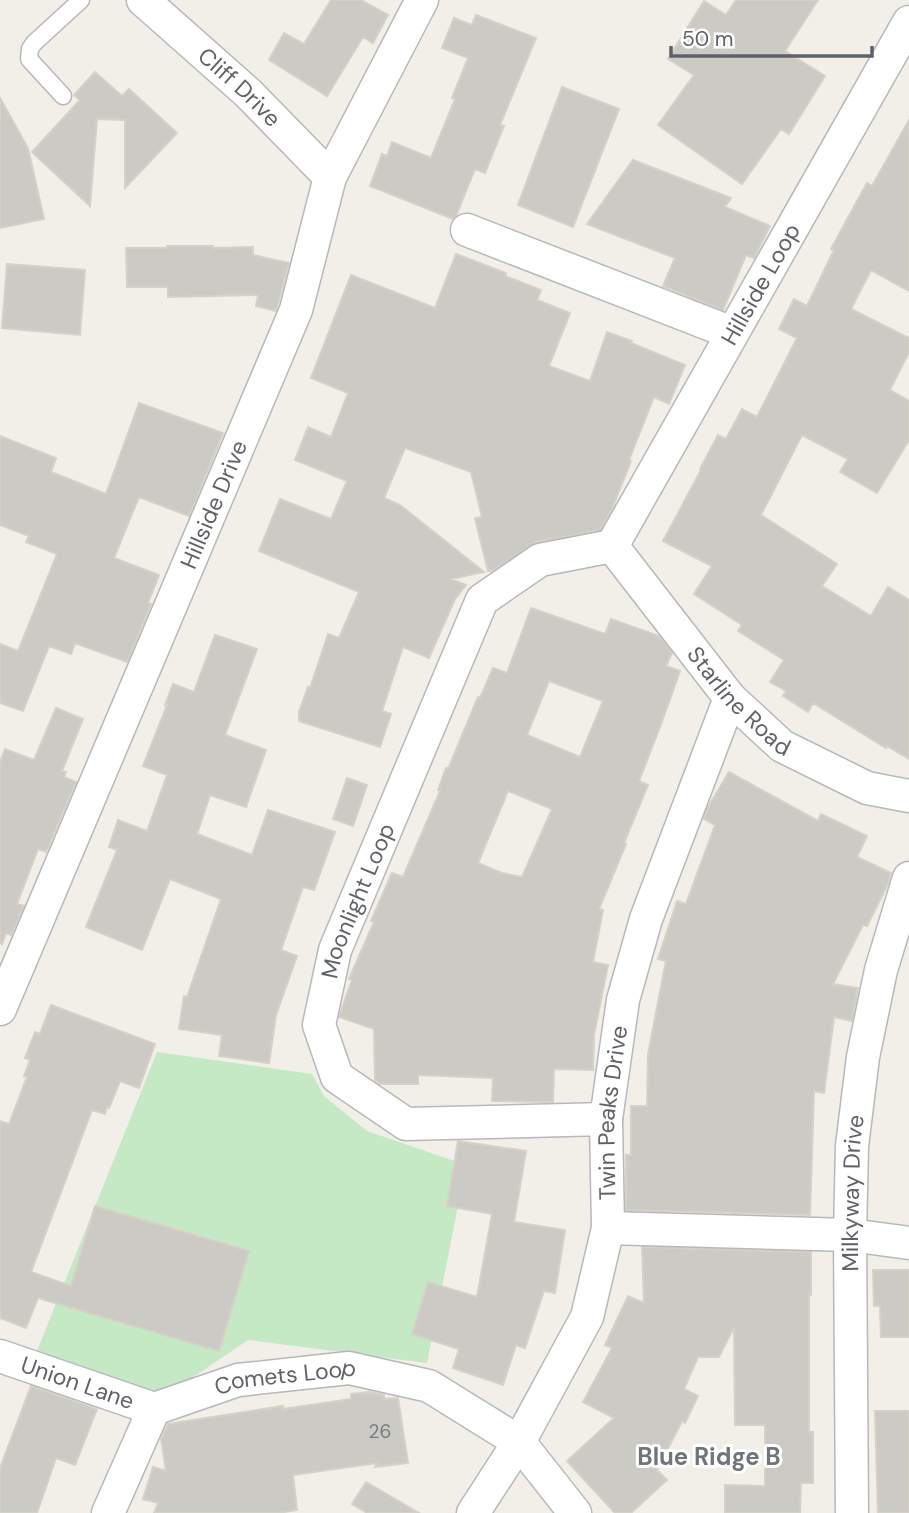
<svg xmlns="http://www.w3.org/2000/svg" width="909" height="1513" font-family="'DM Sans',sans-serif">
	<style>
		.green { fill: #c5e8c5 }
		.building { fill: #cccac5; stroke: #d6d1c6; stroke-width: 2; fill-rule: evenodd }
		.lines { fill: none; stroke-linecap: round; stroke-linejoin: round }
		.service-casing { stroke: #b5b8bc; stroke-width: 19 }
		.minor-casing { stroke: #b5b8bc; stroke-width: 35 }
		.service { stroke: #fff; stroke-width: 16 }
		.minor { stroke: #fff; stroke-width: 32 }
		.labels { text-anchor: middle; stroke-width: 6; stroke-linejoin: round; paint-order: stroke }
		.number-label { font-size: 19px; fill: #7a7d7f }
		.street-label { font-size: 23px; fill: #5f6368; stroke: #fff }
		.neighbourhood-label { font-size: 24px; font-weight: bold; fill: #70757a; stroke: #fff }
	</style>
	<rect width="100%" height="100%" fill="#f1efe8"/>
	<path class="green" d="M157 1052 312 1074 324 1096 367 1131 466 1165 427 1363 248 1340 165 1396 35 1356Z"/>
	<path class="building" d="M331 0H361L388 15 373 43 363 37 327 96 269 60 284 33 304 44Z
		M736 0H818L785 51 825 76 789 134 781 129 742 184 658 125 694 75 668 59 704 1 726 15Z
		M476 15 536 38 500 125 504 126 485 173 475 169 456 216 453 219 370 186 382 154 387 156 392 142 431 158 455 99 452 98 468 58 442 48 454 18 472 25Z
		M95 72 122 96 129 89 177 133 125 188V120L97 119 90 206 32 152 80 100 74 95Z
		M562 87 619 109 573 227 518 205Z
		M0 98 28 148 44 219 0 228Z
		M909 120V291L871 270 851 309 909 338V352L890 390 909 401V440L877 493 840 472 848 459 802 435 761 515 837 564 822 586 871 616 888 587 909 600V759L887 746 886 748 813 703 808 712 783 696 786 691 770 682 784 660 738 631 742 625 694 594 712 566 663 541 701 470 700 469 718 435 726 439 742 409 757 417 797 338 779 329 794 299 807 306 834 250 831 249 867 183 872 186Z
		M633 160 731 198 725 207 770 226 754 258 746 255 723 310 663 286 675 258 587 224Z
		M167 246H213V248L253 247V255L289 263 276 311 256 306 258 295 168 297V287H127L126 248H167Z
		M456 254 506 273 505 276 541 290 537 300 570 313 549 366 590 381 607 332 632 341 631 343 685 365 669 404 654 397 629 460 631 461 612 509 600 530 536 542 494 570 488 571 475 518 482 517 471 472 405 448 384 498 400 505 484 572 451 579 466 585 455 599 429 658 403 647 382 711 391 714 380 747 299 721V712L308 687 310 688 328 634 339 638 359 592 259 551 280 499 331 519 347 481 295 460 308 427 331 437 348 393 311 378 351 275 435 308Z
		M7 264 85 270 80 335 2 328Z
		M139 403 223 433 189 516 139 497 114 558 159 575 148 603 151 604 127 662 75 643 71 654 49 646 23 711 0 703V644L18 651 57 554 26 542 29 536 0 525V436L56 458 51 472 106 494Z
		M531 608 605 634 611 619 659 636 672 653 666 666 680 671 660 727 639 781 648 785 624 843 626 844 599 909 603 910 593 962 608 965 594 1035 593 1070 554 1069 553 1102 492 1101 493 1078 418 1075V1084H380L375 1080 374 1029 339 1017 352 980 349 979 374 922 371 921 392 873 403 877 440 791 438 790 446 768 448 769 478 697 480 698 493 668 507 673ZM549 681 603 701 580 757 527 735ZM508 791 552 809 522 877 502 873 478 863Z
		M215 635 257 649 225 735 266 750 246 807 210 795 197 834 252 855 268 810 335 832 314 890 303 887 281 950 297 956 276 1015 269 1063 219 1056 222 1035 179 1029 184 996 187 997 221 899 170 879 142 950 86 927 117 850 109 847 118 820 147 831 167 775 143 766 167 705H165L173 684 194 692Z
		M56 708 83 719 62 771 66 772 64 777 76 782 46 852 38 849 17 904 24 906 11 935 6 933 2 944 0 943V762L5 749 34 760Z
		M729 772 818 821 821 814 867 836 857 857 891 873 888 884 867 926 863 925 833 984 858 988 852 1021 834 1017 824 1093 814 1091 810 1215 626 1210V1155H631V1106H647L648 1054 666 961 658 959 677 901 686 904 715 825 704 819 707 809Z
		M347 778 367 785 353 826 333 819Z
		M51 1005 155 1044 139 1088 120 1081 109 1108 107 1107 105 1114 92 1110 31 1272 71 1286 95 1206 249 1251 219 1351 38 1298 26 1328 0 1318V1121L9 1124 27 1077 24 1076 30 1060 25 1058 35 1032 40 1034Z
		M458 1141 526 1151 514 1222 565 1230 555 1293 544 1291 525 1348 516 1345 503 1385 453 1368 459 1349 412 1334 428 1282 477 1297 492 1214 447 1206Z
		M642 1247 811 1252V1295H809V1432H813V1483H801L800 1513H725V1485L765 1486V1425H735L734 1327 719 1357H698L684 1389 698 1396 685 1423 682 1421 657 1470 667 1480 631 1513H615L567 1461 614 1418 583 1402 612 1348 605 1345 628 1296 644 1303Z
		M873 1270H909V1337H881L880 1306H874Z
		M31 1386 97 1409 75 1465 56 1458 37 1513H0V1468Z
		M370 1392 384 1395V1399L398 1398 408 1463 375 1467 377 1463 293 1475 297 1510 278 1513H154L158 1503 143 1499 153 1467 166 1471 161 1439 168 1424 283 1406V1409L351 1399V1394Z
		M875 1411H909V1513H878Z
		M366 1482 419 1513H367L352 1504Z"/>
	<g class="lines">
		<defs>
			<path id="service" d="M63 96 29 59 30 49 34 43 81 0"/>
			<g id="minor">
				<path id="s1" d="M143 0 248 93 330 177"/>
				<path d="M467 230 732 333"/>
				<path id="s2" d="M612 546 909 22"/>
				<path id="s3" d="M612 546 730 698 782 746 867 788 909 796"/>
				<path id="s4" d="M0 1009 296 310 330 177 422 0"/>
				<path id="s5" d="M606 1119 406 1124 337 1077 319 1025 335 950 482 600 540 560 612 546"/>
				<path d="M608 1228 850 1235 909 1243"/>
				<path id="s6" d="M0 1356 154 1409"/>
				<path id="s7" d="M108 1513 154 1409 238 1380 349 1368 429 1386 519 1442 575 1513"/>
				<path id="s8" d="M473 1513 519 1442 587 1317 608 1228 606 1119 623 1000 646 919 730 698"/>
				<path id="s9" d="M852 1513 850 1235 852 1146 863 1057 881 970 909 878"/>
			</g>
		</defs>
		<use href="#service" class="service-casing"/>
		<use href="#minor" class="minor-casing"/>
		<use href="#service" class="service"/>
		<use href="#minor" class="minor"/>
	</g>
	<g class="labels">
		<g class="number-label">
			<text x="380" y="1438">26</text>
		</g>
		<g class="street-label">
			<text dy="8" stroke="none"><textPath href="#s1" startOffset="130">Cliff Drive</textPath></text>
			<text dy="8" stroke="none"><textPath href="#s2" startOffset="301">Hillside Loop</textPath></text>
			<text dy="8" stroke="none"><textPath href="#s4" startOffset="548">Hillside Drive</textPath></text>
			<text dy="8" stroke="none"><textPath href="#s3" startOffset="201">Starline Road</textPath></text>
			<text dy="8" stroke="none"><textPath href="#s5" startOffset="469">Moonlight Loop</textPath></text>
			<text dy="8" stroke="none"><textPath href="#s8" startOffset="434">Twin Peaks Drive</textPath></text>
			<text dy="8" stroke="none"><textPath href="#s9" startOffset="320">Milkyway Drive</textPath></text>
			<text dy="8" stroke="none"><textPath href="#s7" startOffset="250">Comets Loop</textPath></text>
			<text dy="8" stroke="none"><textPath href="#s6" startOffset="82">Union Lane</textPath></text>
		</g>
		<g class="neighbourhood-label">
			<text x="709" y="1465">Blue Ridge B</text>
		</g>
	</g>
	<path d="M671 46v10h201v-10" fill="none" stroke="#5f6368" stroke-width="3.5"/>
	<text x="682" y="46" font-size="21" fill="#5f6368" stroke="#ffffff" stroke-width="5" paint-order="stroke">50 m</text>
</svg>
